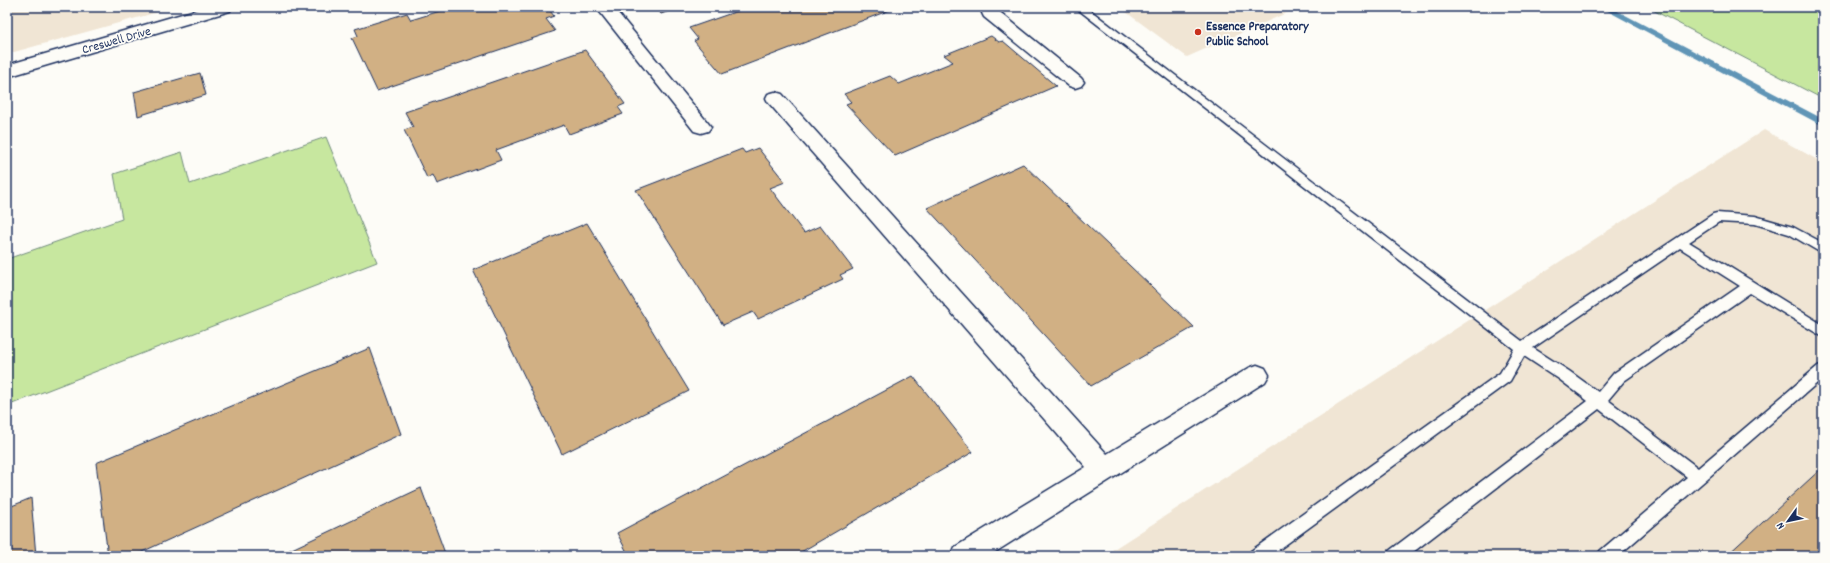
<svg xmlns="http://www.w3.org/2000/svg" width="1830" height="563" font-family="Dekko,sans-serif">
	<style>
		.built { fill: #f0e5d4 }
		.green { fill: #c7e79f; stroke: #718b7e }
		.lines { fill: none; stroke-linecap: round; stroke-linejoin: round }
		.stream { fill: #6195b6; fill-rule: evenodd }
		.building { fill: #d1b084; stroke: #1b2f5e }
		.lane-casing { stroke: #1b2f5e; stroke-width: 3 }
		.street-casing { stroke: #1b2f5e; stroke-width: 3 }
		.lane { fill: #fdfcf7; fill-rule: evenodd }
		.street { fill: #fdfcf7; fill-rule: evenodd }
		.poi-dot { fill: #c8321e; stroke: #fdfcf7; stroke-width: 1.5 }
		.labels { text-anchor: middle; stroke-width: 3.5; stroke-linejoin: round; paint-order: stroke }
		.far-poi-label { font-size: 13px; font-weight: bold; fill: #1b2f5e; stroke: #fdfcf7; text-anchor: start }
		.far-street-label { font-size: 13px; fill: #1b2f5e; stroke: #fdfcf7 }
	</style>
	<rect width="100%" height="100%" fill="#fdfcf7"/>
	<filter id="ink" filterUnits="userSpaceOnUse"><feTurbulence type="fractalNoise" baseFrequency=".025" numOctaves="2"/><feDisplacementMap in="SourceGraphic" scale="8" xChannelSelector="R" yChannelSelector="G"/><feConvolveMatrix kernelMatrix="1 2 1 2 8 2 1 2 1" color-interpolation-filters="sRGB"/></filter>
	<g filter="url(#ink)">
		<path class="built" d="M7 7H176L7 54Z
			M1119 7H1300L1187 57Z
			M1764 130 1823 163V556H1103Z"/>
		<path class="green" d="M1647 7H1823V99Z
			M326 137 377 262 7 406V259L122 219 114 174 182 152 190 184Z"/>
		<g class="lines">
			<path class="stream" d="M1600 7H1610L1823 119V126Z"/>
		</g>
		<path class="building" d="M453 7H547L554 16 546 19 555 31 377 91 352 38 358 36 355 29 407 13 411 20Z
			M656 7H681L661 14Z
			M749 7H898L722 74 694 41 698 39 689 28Z
			M991 36 999 42 1003 41 1056 86 895 156 846 104 851 102 844 94 890 76 899 84 953 62 944 55Z
			M585 50 625 104 618 107 623 114 569 134 564 125 496 150 501 160 437 184 433 175 427 178 404 130 413 127 405 112Z
			M200 73 206 95 138 116 134 92Z
			M758 148 785 182 770 188 804 233 820 226 853 269 840 275 843 279 758 319 753 312 723 325 636 190 742 149 745 153Z
			M1023 164 1194 327 1091 386 927 208Z
			M587 223 689 391 562 454 473 270Z
			M370 348 401 434 133 556H108L96 463Z
			M913 376 973 452 794 556H629L617 533Z
			M1823 467V556H1726Z
			M421 488 446 556H277Z
			M31 498 36 556H7V508Z"/>
		<g class="lines">
			<defs>
				<path id="lane" d="M1075 7H1086L1522 341 1713 214 1717 213 1755 216 1793 227 1823 243V254L1789 234 1755 224 1719 222 1689 242 1823 325V337L1750 293 1624 381 1608 400 1698 468 1818 366 1823 364V378L1618 556H1598L1600 551 1687 477 1599 409 1408 556H1387L1389 551 1588 401 1559 379 1524 356 1510 381 1270 556H1249L1251 551 1500 373 1514 349ZM1680 248 1740 286 1614 373 1598 392 1569 371 1533 348Z"/>
				<path id="street" d="M206 7H232L230 11 7 77V65Z
					M596 7H613L708 123 711 127 708 131 701 133 694 131Z
					M990 8 996 9 1081 78 1084 82 1081 86 1075 88 1069 86 984 17 982 13 984 9Z
					M775 92 782 94 1107 454 1249 368 1257 365 1265 368 1269 375 1265 382 989 556H951L955 547 1086 467 768 102 766 98 768 94Z"/>
			</defs>
			<use href="#lane" class="lane-casing"/>
			<use href="#street" class="street-casing"/>
			<use href="#lane" class="lane"/>
			<use href="#street" class="street"/>
		</g>
	</g>
	<circle class="poi-dot" cx="1198" cy="32" r="4"/>
	<g class="labels">
		<g class="far-poi-label">
			<text x="1206" y="30">Essence Preparatory<tspan x="1206" dy="15">Public School</tspan></text>
		</g>
		<g class="far-street-label">
			<text transform="translate(116 39) rotate(-16)" y="5">Creswell Drive</text>
		</g>
	</g>
	<rect width="1830" height="563" fill="none" stroke="#fdfcf7" stroke-width="24"/>
	<rect x="12" y="12" width="1806" height="539" fill="none" stroke="#1b2f5e" stroke-width="1.5" filter="url(#ink)"/>
	<g transform="translate(1788 521) rotate(237)" stroke="#fdfcf7" stroke-width="3" paint-order="stroke">
	<path d="M0-3L7 15L0 10L-7 15Z" fill="#1b2f5e"/>
	<text y="-6" font-size="11" font-weight="bold" text-anchor="middle" fill="#1b2f5e">N</text>
	</g>
</svg>
